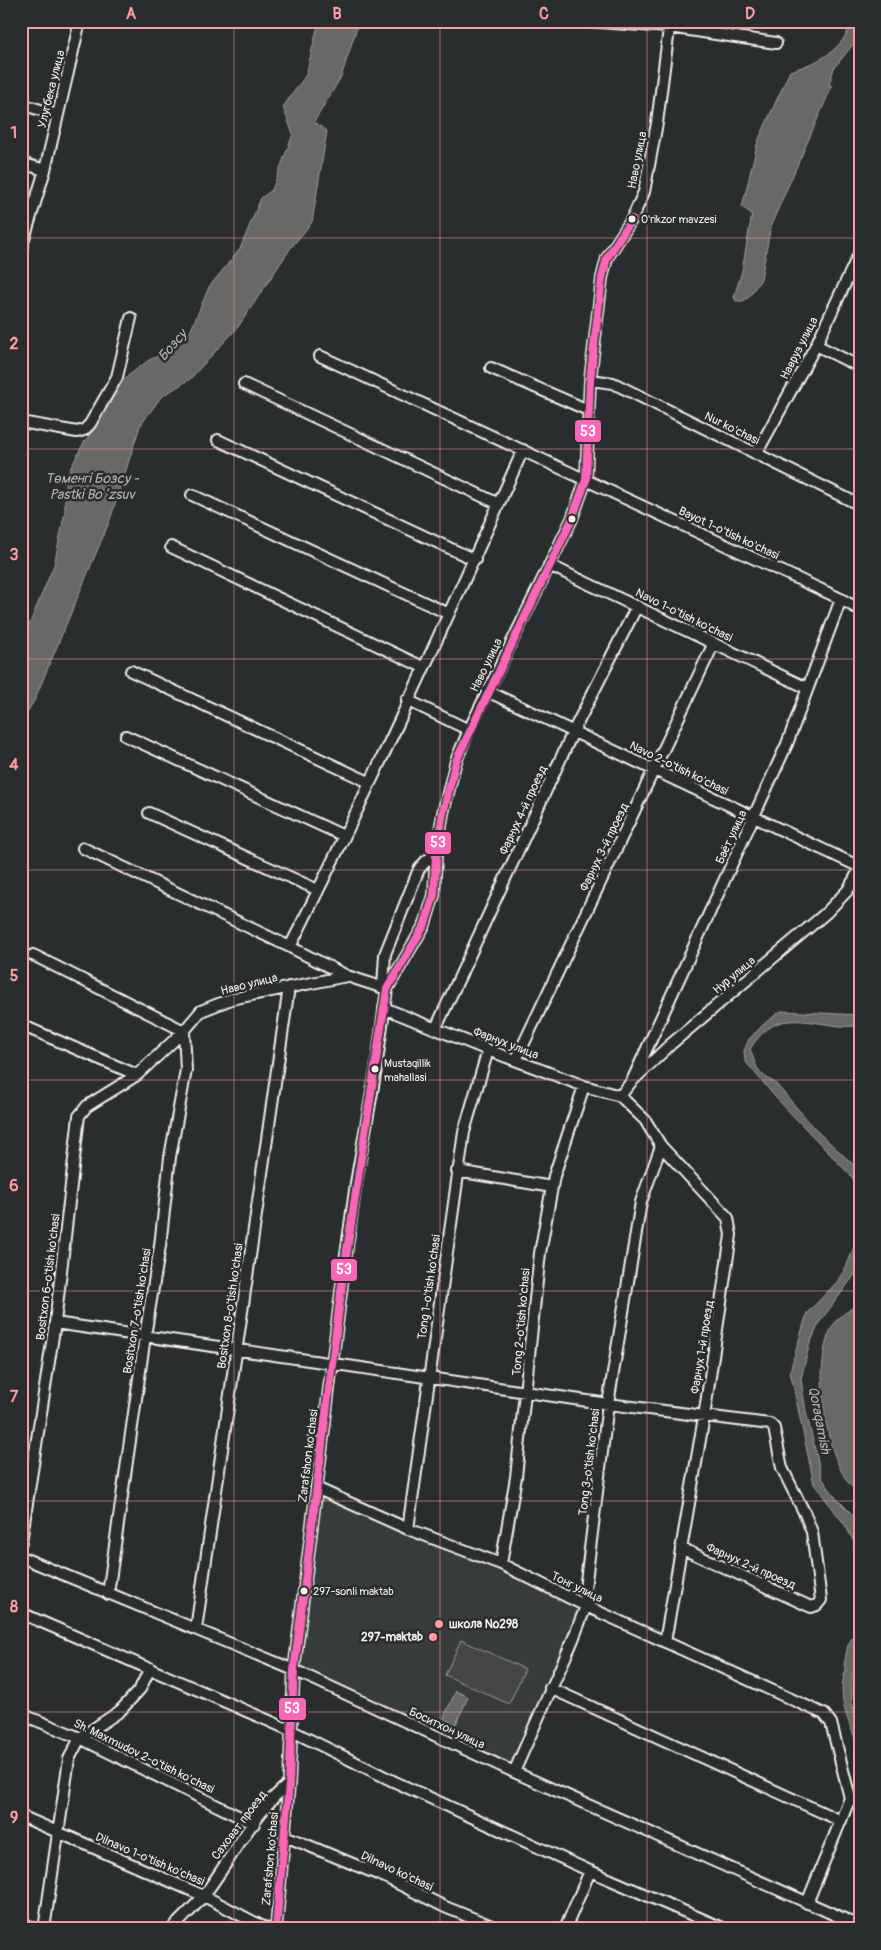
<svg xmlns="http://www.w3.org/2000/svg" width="881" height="1950" font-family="Pangolin,sans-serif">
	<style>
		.built { fill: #373a3a }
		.green { fill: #444645; stroke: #9c9c96 }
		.water { fill: #676866; stroke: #9f9f9a }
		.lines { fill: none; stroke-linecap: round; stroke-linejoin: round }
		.minor-casing { stroke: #f4f1e8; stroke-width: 14 }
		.minor { stroke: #2a2d2e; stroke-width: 10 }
		.bus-1-casing { stroke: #2a2d2e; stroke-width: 11 }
		.bus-1 { stroke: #fa66b7; stroke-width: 8 }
		.grid { fill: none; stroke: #ff9aa2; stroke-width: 1; stroke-opacity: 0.55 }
		.bus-dot { fill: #f4f1e8; stroke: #2a2d2e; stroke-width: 2 }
		.poi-dot { fill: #ff9aa2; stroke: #2a2d2e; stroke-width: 2 }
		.labels { text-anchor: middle; stroke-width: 5; stroke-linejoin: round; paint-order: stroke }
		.bus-label { font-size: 11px; fill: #f4f1e8; stroke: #2a2d2e; text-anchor: start }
		.street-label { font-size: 12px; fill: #f4f1e8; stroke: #2a2d2e }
		.poi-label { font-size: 12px; font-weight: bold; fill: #f4f1e8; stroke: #2a2d2e; text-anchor: start }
		.water-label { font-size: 14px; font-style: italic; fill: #b5b3ae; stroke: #2a2d2e }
		.line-badge { stroke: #2a2d2e; stroke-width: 2 }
		.badge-label { font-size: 14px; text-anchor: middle; font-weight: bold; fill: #fff }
		.neatline { fill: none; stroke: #ff9aa2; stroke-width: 2 }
		.grid-label { font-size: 16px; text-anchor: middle; font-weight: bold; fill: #ff9aa2 }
	</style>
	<rect width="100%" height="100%" fill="#2a2d2e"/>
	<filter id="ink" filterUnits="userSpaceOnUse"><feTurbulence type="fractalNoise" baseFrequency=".02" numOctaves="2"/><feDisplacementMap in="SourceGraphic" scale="10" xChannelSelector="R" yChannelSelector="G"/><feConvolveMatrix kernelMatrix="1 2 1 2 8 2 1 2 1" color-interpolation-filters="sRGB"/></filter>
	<g filter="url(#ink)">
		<path class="built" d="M316 1488 586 1606 514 1772 294 1670Z"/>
		<path class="green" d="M461 1640 525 1669 509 1704 445 1675Z"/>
		<path class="water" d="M319 21H359L341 77 314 122 327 131 312 222 290 249 238 327 190 379 161 397 140 426 110 520 34 701 21 722V637L29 625 54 565 65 512V479L83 444 102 417 116 385 149 360 167 352 174 340 188 337 209 287 240 249 261 198 272 190 293 134 283 107 306 75Z
			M852 21H860V36L834 68 829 85 832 86 771 225 761 279 749 297 743 301H736L734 297 742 271 752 214 742 207 758 141 790 71C819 62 842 52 852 21Z
			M781 1011 860 1015V1026C851 1026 841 1027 832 1025 796 1020 773 1012 750 1049L757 1068 764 1076 775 1083 819 1133 855 1166 860 1175V1192L852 1177 776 1098 745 1061 744 1051 749 1039 765 1023Z
			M860 1231V1264L856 1273 819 1323 809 1346 801 1379 806 1412 822 1478 836 1498 860 1522V1655L852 1675V1703L860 1727V1751C850 1724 835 1698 846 1670L844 1665 848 1645 858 1627 854 1593V1542L845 1525 814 1484 790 1371 807 1313 837 1282 847 1265Z
			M860 1301V1494C824 1471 810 1358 834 1324 839 1315 852 1310 860 1301Z
			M456 1691 468 1697 456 1724 443 1719Z"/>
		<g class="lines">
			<defs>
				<path id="minor" d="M585 21 669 27 776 43
					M21 104 57 115
					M21 163 45 170
					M21 249 45 170 80 21
					M816 345 860 367
					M320 356 841 599 860 610
					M491 368 588 410
					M590 380 613 383 860 505
					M244 384 499 504
					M21 422 77 432 84 430 90 424 117 377 131 318
					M218 440 475 560
					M756 454 816 345 860 252
					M192 495 447 613
					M171 547 423 667
					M549 565 807 688
					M131 671 369 782
					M487 691 860 867
					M407 700 469 730
					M126 736 344 836
					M149 813 318 890
					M83 848 290 947
					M33 955 184 1031 186 1070 170 1157 160 1246 145 1336 108 1594
					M347 976 290 947C372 784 448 617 523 450
					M383 987 385 954 419 869 427 860 436 855
					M384 1008 488 1050 584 1086 620 1096 645 1120 661 1146 728 1218 731 1235 704 1417 665 1642
					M21 1025 137 1075
					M436 1028 573 732 637 606
					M516 1060 714 643
					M632 1081 787 744 841 599
					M620 1096 632 1081 671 1044 826 913 848 890 860 869
					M457 1171 552 1187
					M55 1323 608 1404 770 1424 774 1428 782 1468 805 1514 812 1532 821 1600 817 1605 811 1607 681 1548
					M316 1488 408 1529 501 1564 586 1606 824 1714 831 1723 850 1798 807 1903
					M408 1529 464 1132 488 1050
					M21 1542 55 1323 79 1116 87 1106 137 1075 184 1031 201 1011 231 999 347 976 387 989
					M21 1557 294 1670 514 1772 860 1926
					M501 1564 516 1477 540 1253 554 1176 584 1086
					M21 1613 290 1730 393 1781 590 1871 725 1929
					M196 1629 289 987
					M550 1688 841 1821
					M21 1714 80 1738 254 1824
					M514 1772 572 1642 586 1606 585 1589 608 1404 641 1202 661 1146
					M850 1798 860 1802
					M21 1816 204 1896 267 1929
					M285 1836 387 1878 445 1907 499 1929
					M21 1922 35 1929
					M44 1929 69 1759 80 1738 120 1711 140 1689 150 1668
					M172 1929C182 1918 195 1907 204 1895 229 1863 257 1807 289 1784
					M276 1929 289 1784 294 1670 343 1276 356 1183 376 1069 387 989 425 924 434 895 436 855 443 813 456 761 469 730 572 519 586 480 590 380 602 278 607 258 632 219 644 192 657 123 670 21
					M565 1929 590 1871"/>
			</defs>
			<use href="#minor" class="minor-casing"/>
			<use href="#minor" class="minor"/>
			<defs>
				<path id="bus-1" d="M276 1929 289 1784 294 1670 343 1276 387 989 425 924 434 895 436 855 443 813 456 761 572 519 586 480 590 380 602 278 607 258 632 219"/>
			</defs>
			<use href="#bus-1" class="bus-1-casing"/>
			<use href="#bus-1" class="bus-1"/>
		</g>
	</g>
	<path class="grid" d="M234 21V1929M440 21V1929M647 21V1929M21 238H860M21 449H860M21 659H860M21 870H860M21 1080H860M21 1291H860M21 1501H860M21 1712H860"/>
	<g class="bus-dot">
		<circle cx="632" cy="219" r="4.5"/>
		<circle cx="572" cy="519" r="4.5"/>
		<circle cx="375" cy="1069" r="4.5"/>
		<circle cx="304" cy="1591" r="4.5"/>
	</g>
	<g class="poi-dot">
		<circle cx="439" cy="1624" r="5"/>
		<circle cx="433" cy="1637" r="5"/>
	</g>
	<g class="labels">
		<g class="bus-label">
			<text x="641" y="223">O'rikzor mavzesi</text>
			<text x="384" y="1067">Mustaqillik<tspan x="384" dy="14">mahallasi</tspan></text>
			<text x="313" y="1595">297-sonli maktab</text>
		</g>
		<g class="street-label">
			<text transform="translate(51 89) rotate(-76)" y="4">Улугбека улица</text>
			<text transform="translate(637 160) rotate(-79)" y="4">Наво улица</text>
			<text transform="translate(799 348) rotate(-63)" y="4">Навруз улица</text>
			<text transform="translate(732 428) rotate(26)" y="4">Nur ko'chasi</text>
			<text transform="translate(729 533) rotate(25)" y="4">Bayot 1-o'tish ko'chasi</text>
			<text transform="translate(684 615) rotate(26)" y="4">Navo 1-o'tish ko'chasi</text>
			<text transform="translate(486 665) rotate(-64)" y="4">Наво улица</text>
			<text transform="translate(679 768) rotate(26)" y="4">Navo 2-o'tish ko'chasi</text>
			<text transform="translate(523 810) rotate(-65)" y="4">Фарнух 4-й проезд</text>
			<text transform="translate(731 837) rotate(-65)" y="4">Баёт улица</text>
			<text transform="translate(604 847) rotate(-64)" y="4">Фарнух 3-й проезд</text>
			<text transform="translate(734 975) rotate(-40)" y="4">Нур улица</text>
			<text transform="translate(249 984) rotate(-14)" y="4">Наво улица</text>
			<text transform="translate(506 1043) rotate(21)" y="4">Фарнух улица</text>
			<text transform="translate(48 1277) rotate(-83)" y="4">Bositxon 6-o'tish ko'chasi</text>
			<text transform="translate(429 1287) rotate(-82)" y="4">Tong 1-o'tish ko'chasi</text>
			<text transform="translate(230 1306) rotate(-82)" y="4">Bositxon 8-o'tish ko'chasi</text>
			<text transform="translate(137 1311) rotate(-81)" y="4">Bositxon 7-o'tish ko'chasi</text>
			<text transform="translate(521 1322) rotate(-85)" y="4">Tong 2-o'tish ko'chasi</text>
			<text transform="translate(702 1347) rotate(-81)" y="4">Фарнух 1-й проезд</text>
			<text transform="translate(308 1456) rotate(-83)" y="4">Zarafshon ko'chasi</text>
			<text transform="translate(589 1462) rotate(-83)" y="4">Tong 3-o'tish ko'chasi</text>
			<text transform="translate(751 1566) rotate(24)" y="4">Фарнух 2-й проезд</text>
			<text transform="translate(577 1587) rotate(26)" y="4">Тонг улица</text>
			<text transform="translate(447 1728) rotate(25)" y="4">Боситхон улица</text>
			<text transform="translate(144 1756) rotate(26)" y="4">Sh. Maxmudov 2-o'tish ko'chasi</text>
			<text transform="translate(239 1825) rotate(-53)" y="4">Саховат проезд</text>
			<text transform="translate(150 1859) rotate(23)" y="4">Dilnavo 1-o'tish ko'chasi</text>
			<text transform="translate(270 1859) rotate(-85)" y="4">Zarafshon ko'chasi</text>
			<text transform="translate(397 1871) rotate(25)" y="4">Dilnavo ko'chasi</text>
		</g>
		<g class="poi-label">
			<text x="449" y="1628">школа №298</text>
			<text x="423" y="1641" text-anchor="end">297-maktab</text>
		</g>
		<g class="water-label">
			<text transform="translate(172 345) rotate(-49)" y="5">Бозсу</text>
			<text x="92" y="483">Төменгі Бозсу -<tspan x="92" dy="16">Pastki Boʻzsuv</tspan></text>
			<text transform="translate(820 1420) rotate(79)" y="5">Qoraqamish</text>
		</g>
	</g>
	<g class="line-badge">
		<rect x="574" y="419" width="28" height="24" rx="5" fill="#fa66b7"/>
		<rect x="424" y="831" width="28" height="24" rx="5" fill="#fa66b7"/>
		<rect x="330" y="1258" width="28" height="24" rx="5" fill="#fa66b7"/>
		<rect x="278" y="1697" width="29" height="24" rx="5" fill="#fa66b7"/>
	</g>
	<g class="badge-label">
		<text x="588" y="436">53</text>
		<text x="438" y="847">53</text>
		<text x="344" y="1274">53</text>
		<text x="292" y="1713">53</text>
	</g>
	<rect width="881" height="1950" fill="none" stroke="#2a2d2e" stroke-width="55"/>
	<rect x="28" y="28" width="826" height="1894" class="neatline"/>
	<g class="grid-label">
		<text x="131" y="19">A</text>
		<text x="337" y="19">B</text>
		<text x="544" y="19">C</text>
		<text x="750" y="19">D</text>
		<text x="14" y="138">1</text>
		<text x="14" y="349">2</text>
		<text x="14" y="560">3</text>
		<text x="14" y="770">4</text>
		<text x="14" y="981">5</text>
		<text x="14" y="1191">6</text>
		<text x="14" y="1402">7</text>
		<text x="14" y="1612">8</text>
		<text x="14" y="1823">9</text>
	</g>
</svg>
